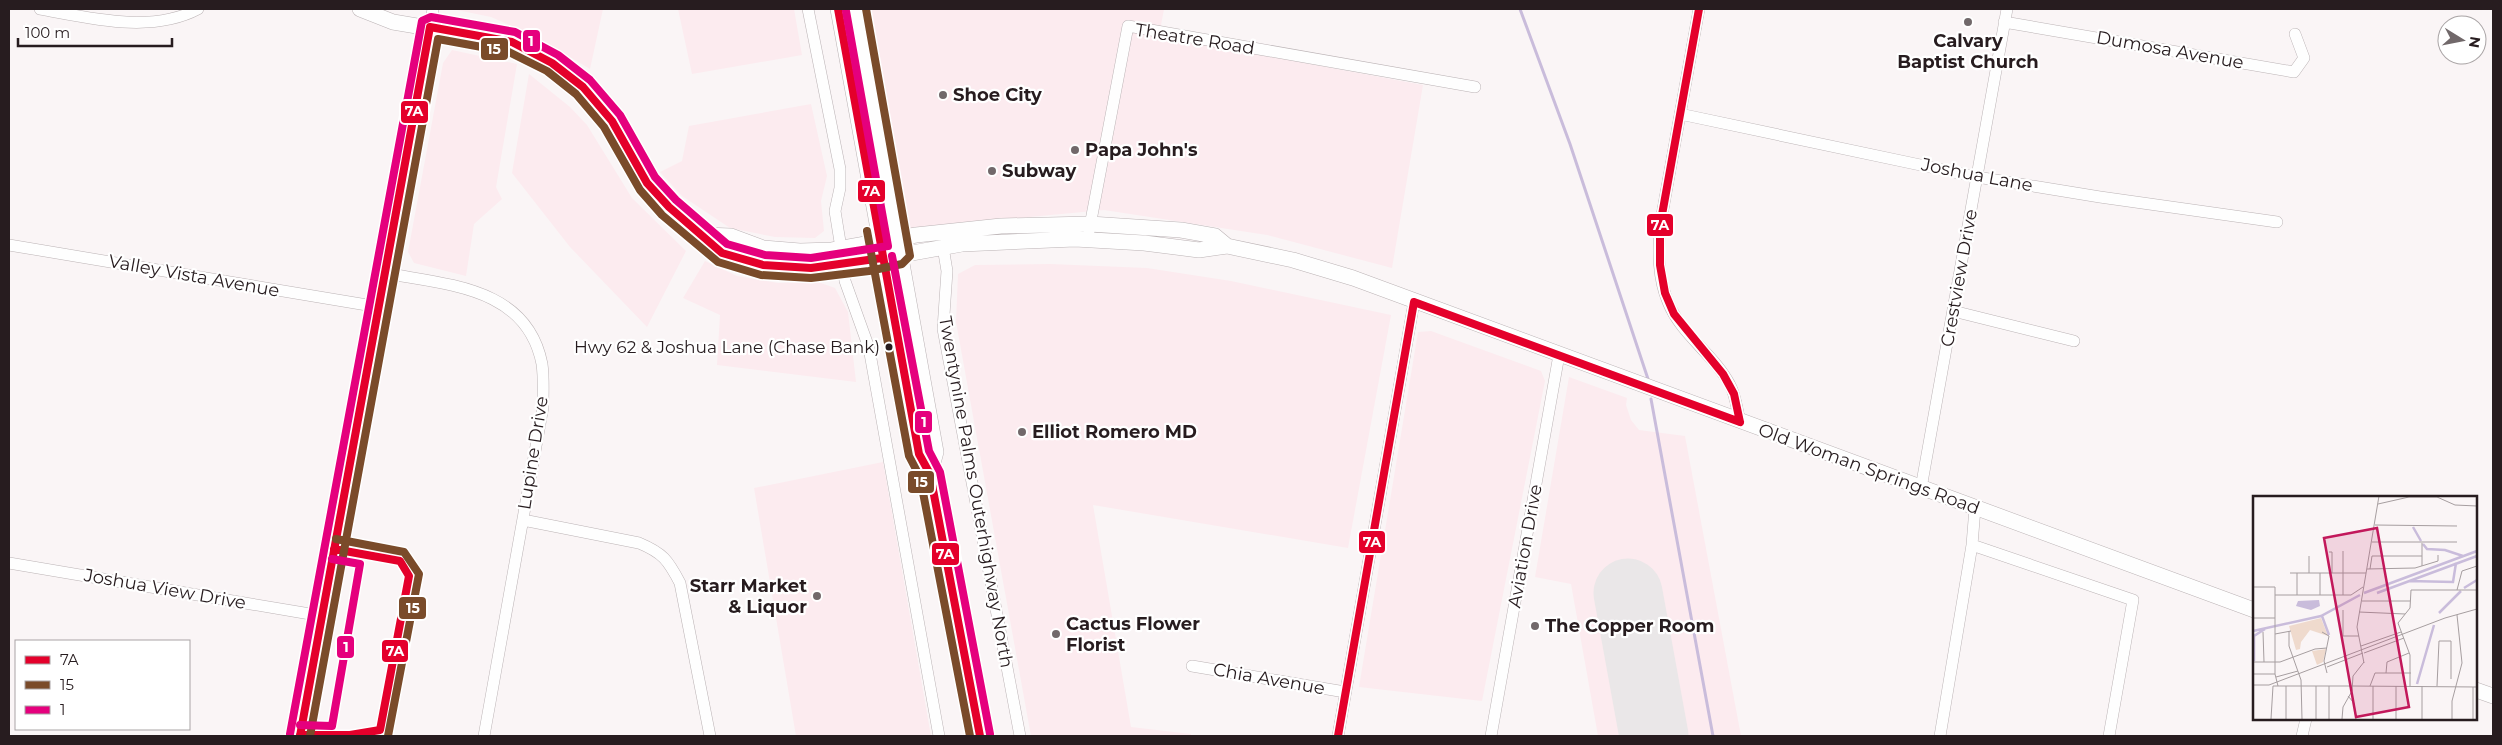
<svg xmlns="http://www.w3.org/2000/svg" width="2502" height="745" font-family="Montserrat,sans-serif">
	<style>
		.built { fill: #fcebef }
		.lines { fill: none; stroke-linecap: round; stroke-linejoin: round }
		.stream { stroke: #c9bcdb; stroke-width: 3 }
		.runway { stroke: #eae7e8; stroke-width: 69 }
		.minor-casing { stroke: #bbb3b5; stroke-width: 12 }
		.major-casing { stroke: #bbb3b5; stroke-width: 16 }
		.minor { stroke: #fefefe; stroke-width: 11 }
		.major { stroke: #fefefe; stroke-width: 15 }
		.bus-1-casing { stroke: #fff; stroke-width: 11 }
		.bus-2-casing { stroke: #fff; stroke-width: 11 }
		.bus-3-casing { stroke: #fff; stroke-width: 11 }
		.bus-1 { stroke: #e4002b; stroke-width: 8 }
		.bus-2 { stroke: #7a4b2a; stroke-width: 8 }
		.bus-3 { stroke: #e5007d; stroke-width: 8 }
		.poi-dot { fill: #71686a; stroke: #fff; stroke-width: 2 }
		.bus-dot { fill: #271c1f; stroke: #fff; stroke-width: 2 }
		.labels { text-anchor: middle; stroke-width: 4.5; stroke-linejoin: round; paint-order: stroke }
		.bus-label { font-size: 17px; fill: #271c1f; stroke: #fff; text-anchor: end }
		.street-label { font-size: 18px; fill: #271c1f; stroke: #fff }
		.poi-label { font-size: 18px; font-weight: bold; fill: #271c1f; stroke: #fff; text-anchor: start }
		.inset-river { fill: none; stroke: #c9bcdb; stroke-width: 2.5 }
		.inset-road { fill: none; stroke: #a69ea0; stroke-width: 1 }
		.view { fill: #c2185b; fill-opacity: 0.15; stroke: #c2185b; stroke-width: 2.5 }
		.inset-edge { fill: none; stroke: #271c1f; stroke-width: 2.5 }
		.line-badge { stroke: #fff; stroke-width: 2 }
		.badge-label { font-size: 14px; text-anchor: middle; font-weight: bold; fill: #fff }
	</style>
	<rect width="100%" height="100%" fill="#faf5f6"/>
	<path class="built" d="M452 9H603L590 69 535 36 491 17Z
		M678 9H794L802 55 692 74Z
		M861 9H1164L1159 36 1423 85 1392 268 1267 235 1104 210 902 229Z
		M452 50 517 64 496 187 502 199 474 224 466 276 414 263 408 252 443 63Z
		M529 74 570 107 587 125 632 198 686 251 647 327 570 247 512 173Z
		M811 104 827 176 821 201 824 231 815 238 775 237 730 228 682 196 660 172 682 161 689 126Z
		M705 261 737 276 778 283 818 282 835 288 848 312 856 382 717 365 720 315 683 298Z
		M1050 264 1147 268 1231 281 1391 315 1348 548 1093 505 1131 727 1191 734V736H1031L956 322 958 274 975 265Z
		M1431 331 1541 371 1545 381 1482 701 1359 687 1418 332Z
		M1569 377 1627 398 1626 405 1631 420 1639 430 1685 436 1741 736H1598L1571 584 1535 577Z
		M883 462 931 736H796L754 488Z"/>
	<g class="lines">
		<path class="stream" d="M1520 9 1570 144 1648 379
			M1651 399 1713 736"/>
		<path class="runway" d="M1628 593 1654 736"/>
		<defs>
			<path id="minor" d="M40 9C90 18 151 34 198 9
				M808 9 840 169V188L835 211 841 248
				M1699 9 1660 226C1658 252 1658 278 1668 302 1681 335 1714 354 1730 385 1736 396 1737 410 1740 422
				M2004 22 2294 72 2304 58 2295 34
				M430 27 433 9
				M1680 114 1977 177 2100 197 2277 222
				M1089 231 1128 26 1475 87
				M9 245 379 307
				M943 247 947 271 943 329 1020 736
				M843 265 845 281 869 348 939 736
				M385 273C448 285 527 287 542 364 544 378 543 393 543 407L484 736
				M1953 311 2074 341
				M1921 488 2007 9
				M523 520 639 543C663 553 668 560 680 583L710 736
				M1972 545 2133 600 2109 736
				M9 563 322 616
				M1192 666 1345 692
				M1338 736 1414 302
				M1491 736 1559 355
				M1940 736 1972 545 1975 508
				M2302 736 2306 719"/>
			<path id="major" d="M360 9 393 22 512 42 552 63 583 87 612 121 647 183 669 207 722 253 763 265 811 268 868 261 962 244 1075 239 1144 243 1199 250 1227 246 1293 260 1353 278 2254 610
				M838 9 919 454 930 474 980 736
				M856 9 936 452 930 474
				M704 235 731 236 763 248 800 251 832 250 916 235 1001 226 1090 224 1181 230 1215 236 1227 246
				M2476 690 2493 696
				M300 736 430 27"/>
		</defs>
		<use href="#minor" class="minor-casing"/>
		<use href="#major" class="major-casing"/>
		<use href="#minor" class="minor"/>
		<use href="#major" class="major"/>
		<defs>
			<path id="bus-1" d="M838 9 919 454 930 474 980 736
				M1699 9 1660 226V265L1665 293 1674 314 1723 374 1734 394 1740 422
				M300 735H350L380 730 409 576 400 561 334 549
				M300 736 430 27 512 42 552 63 583 87 612 121 647 183 669 207 722 253 763 265 811 268 882 258
				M1338 736 1414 302 1740 422"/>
			<path id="bus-2" d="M867 231 909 456 920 477 970 736
				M336 539 404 552 419 574 388 736
				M310 736 438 39 509 52 547 71 576 94 604 127 640 190 662 215 718 262 761 275 811 278 869 271 902 264 910 256 866 9"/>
			<path id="bus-3" d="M892 256 929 451 940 472 990 734
				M300 725 332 726 360 564 332 559
				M290 734 422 21 431 17 515 32 558 55 590 80 620 115 655 177 676 200 727 244 765 255 811 258 888 246 846 11"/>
		</defs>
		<use href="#bus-1" class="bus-1-casing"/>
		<use href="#bus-2" class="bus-2-casing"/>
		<use href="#bus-3" class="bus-3-casing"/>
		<use href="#bus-1" class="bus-1"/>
		<use href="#bus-2" class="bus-2"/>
		<use href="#bus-3" class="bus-3"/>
	</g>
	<g class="poi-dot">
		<circle cx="1968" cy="22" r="5"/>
		<circle cx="943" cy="95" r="5"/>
		<circle cx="1075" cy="150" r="5"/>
		<circle cx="992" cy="171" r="5"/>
		<circle cx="1022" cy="432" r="5"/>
		<circle cx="817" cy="596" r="5"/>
		<circle cx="1535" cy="626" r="5"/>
		<circle cx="1056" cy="634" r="5"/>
	</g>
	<circle class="bus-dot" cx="889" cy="347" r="4.5"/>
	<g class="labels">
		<g class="bus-label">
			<text x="880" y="353">Hwy 62 &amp; Joshua Lane (Chase Bank)</text>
		</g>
		<g class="street-label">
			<text transform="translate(1195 39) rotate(9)" y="6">Theatre Road</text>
			<text transform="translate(2170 50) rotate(10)" y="6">Dumosa Avenue</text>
			<text transform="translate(1977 175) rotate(11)" y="6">Joshua Lane</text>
			<text transform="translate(194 276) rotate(10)" y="6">Valley Vista Avenue</text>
			<text transform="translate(1959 278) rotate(-80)" y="6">Crestview Drive</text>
			<text transform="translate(533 453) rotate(-81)" y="6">Lupine Drive</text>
			<text transform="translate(1869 469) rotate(20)" y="6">Old Woman Springs Road</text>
			<text transform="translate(976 492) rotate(80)" y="6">Twentynine Palms Outerhighway North</text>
			<text transform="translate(1525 546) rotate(-80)" y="6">Aviation Drive</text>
			<text transform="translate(165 589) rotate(10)" y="6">Joshua View Drive</text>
			<text transform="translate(1269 679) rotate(10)" y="6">Chia Avenue</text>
		</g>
		<g class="poi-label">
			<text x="1968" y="47" text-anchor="middle">Calvary<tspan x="1968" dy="21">Baptist Church</tspan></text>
			<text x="953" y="101">Shoe City</text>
			<text x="1085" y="156">Papa John's</text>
			<text x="1002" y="177">Subway</text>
			<text x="1032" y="438">Elliot Romero MD</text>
			<text x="807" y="592" text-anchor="end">Starr Market<tspan x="807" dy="21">&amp; Liquor</tspan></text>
			<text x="1066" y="630">Cactus Flower<tspan x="1066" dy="21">Florist</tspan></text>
			<text x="1545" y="632">The Copper Room</text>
		</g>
	</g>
	<g transform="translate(2253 496)">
		<rect width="224" height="224" fill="#faf5f6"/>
		<path d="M68 122 75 140 57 134 48 146 47 153 43 154 36 130ZM73 153 70 166 64 169 59 155Z" fill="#efdacd"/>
		<path d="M66 104 67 110 58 114 43 110 45 105Z" fill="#c9bcdb"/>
		<path class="inset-river" d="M160 31 168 45M170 48 174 53 192 54 210 60M156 85 200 86 203 67M211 92 224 84M111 97 224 55M124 97 224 60M186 117 208 95M69 120 76 139M0 135 68 120 107 99M1 165V140L12 133M164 188 181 129"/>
		<path class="inset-road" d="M125 8 156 1H184L202 9 224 10M122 29 204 30M119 46H204M169 47V70M76 56H79V77M56 60V77M114 73 162 72 185 65V59M117 73 119 60H169M37 77H113M0 91H22V178L25 190M204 94 209 75 224 70M22 99H98L110 91M44 99V77M67 99V77M90 99V55M109 105H157M90 114V140H106M106 116 152 118M0 122H22M36 135V150L48 184 49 223M10 136 11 166M69 136 76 140 71 165 74 177M22 138 38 135M108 150 148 136M111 157 151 142M0 166H27L62 153 74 152M111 167 104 131 126 0M74 171 110 157M133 177 134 166 156 157M0 178H22M23 181 45 175M0 189H16L192 122 224 113M33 190V223M63 190V223M76 190V223M99 190 224 191M117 190 122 177H158M120 190V223M143 190V223M157 190V159L145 127 157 112 158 94H224M184 190 186 145H198V183M95 200 101 207 103 223M18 223 20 190H99M89 223 90 211 99 195 100 180 111 166M169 223V190M199 223V205L209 167 204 119M220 223V191"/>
		<path class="view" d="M124 32 156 211 103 221 71 42Z"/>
		<rect width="224" height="224" class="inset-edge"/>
	</g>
	<g class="line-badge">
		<rect x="522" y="29" width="19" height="24" rx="5" fill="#e5007d"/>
		<rect x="480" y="37" width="29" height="24" rx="5" fill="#7a4b2a"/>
		<rect x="400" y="100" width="29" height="24" rx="5" fill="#e4002b"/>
		<rect x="857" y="179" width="29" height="24" rx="5" fill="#e4002b"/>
		<rect x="1646" y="213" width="28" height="24" rx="5" fill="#e4002b"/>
		<rect x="914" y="410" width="19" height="24" rx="5" fill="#e5007d"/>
		<rect x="907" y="470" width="28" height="24" rx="5" fill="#7a4b2a"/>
		<rect x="1358" y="530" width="28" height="24" rx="5" fill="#e4002b"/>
		<rect x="931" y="542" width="29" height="24" rx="5" fill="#e4002b"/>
		<rect x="398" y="596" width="29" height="24" rx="5" fill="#7a4b2a"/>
		<rect x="336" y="635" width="19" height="24" rx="5" fill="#e5007d"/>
		<rect x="381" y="639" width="28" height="24" rx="5" fill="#e4002b"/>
	</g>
	<g class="badge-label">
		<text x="531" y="46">1</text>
		<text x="494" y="54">15</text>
		<text x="414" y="116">7A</text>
		<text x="871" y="196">7A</text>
		<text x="1660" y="230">7A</text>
		<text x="924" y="427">1</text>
		<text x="921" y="487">15</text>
		<text x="1372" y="547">7A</text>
		<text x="945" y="559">7A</text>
		<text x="413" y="613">15</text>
		<text x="346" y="652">1</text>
		<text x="395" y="656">7A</text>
	</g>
	<rect width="2502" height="745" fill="none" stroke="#271c1f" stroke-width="20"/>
	<rect x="15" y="640" width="175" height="90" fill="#ffffff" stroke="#a9a4a5"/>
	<rect x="25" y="656" width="25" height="8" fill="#e4002b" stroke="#a9a4a5"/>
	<text x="60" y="665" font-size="15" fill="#271c1f">7A</text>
	<rect x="25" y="681" width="25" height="8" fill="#7a4b2a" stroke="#a9a4a5"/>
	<text x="60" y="690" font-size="15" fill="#271c1f">15</text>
	<rect x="25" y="706" width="25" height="8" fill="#e5007d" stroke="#a9a4a5"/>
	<text x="60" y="715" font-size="15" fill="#271c1f">1</text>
	<g transform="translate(2462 40) rotate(100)"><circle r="24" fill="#ffffff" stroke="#a9a4a5"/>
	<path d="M0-4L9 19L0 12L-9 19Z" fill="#71686a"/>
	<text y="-8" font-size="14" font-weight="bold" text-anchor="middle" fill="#271c1f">N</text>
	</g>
	<path d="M18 38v8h154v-8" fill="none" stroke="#271c1f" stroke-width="2.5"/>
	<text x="25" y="38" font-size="15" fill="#271c1f" stroke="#ffffff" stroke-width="4" paint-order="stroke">100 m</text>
</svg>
